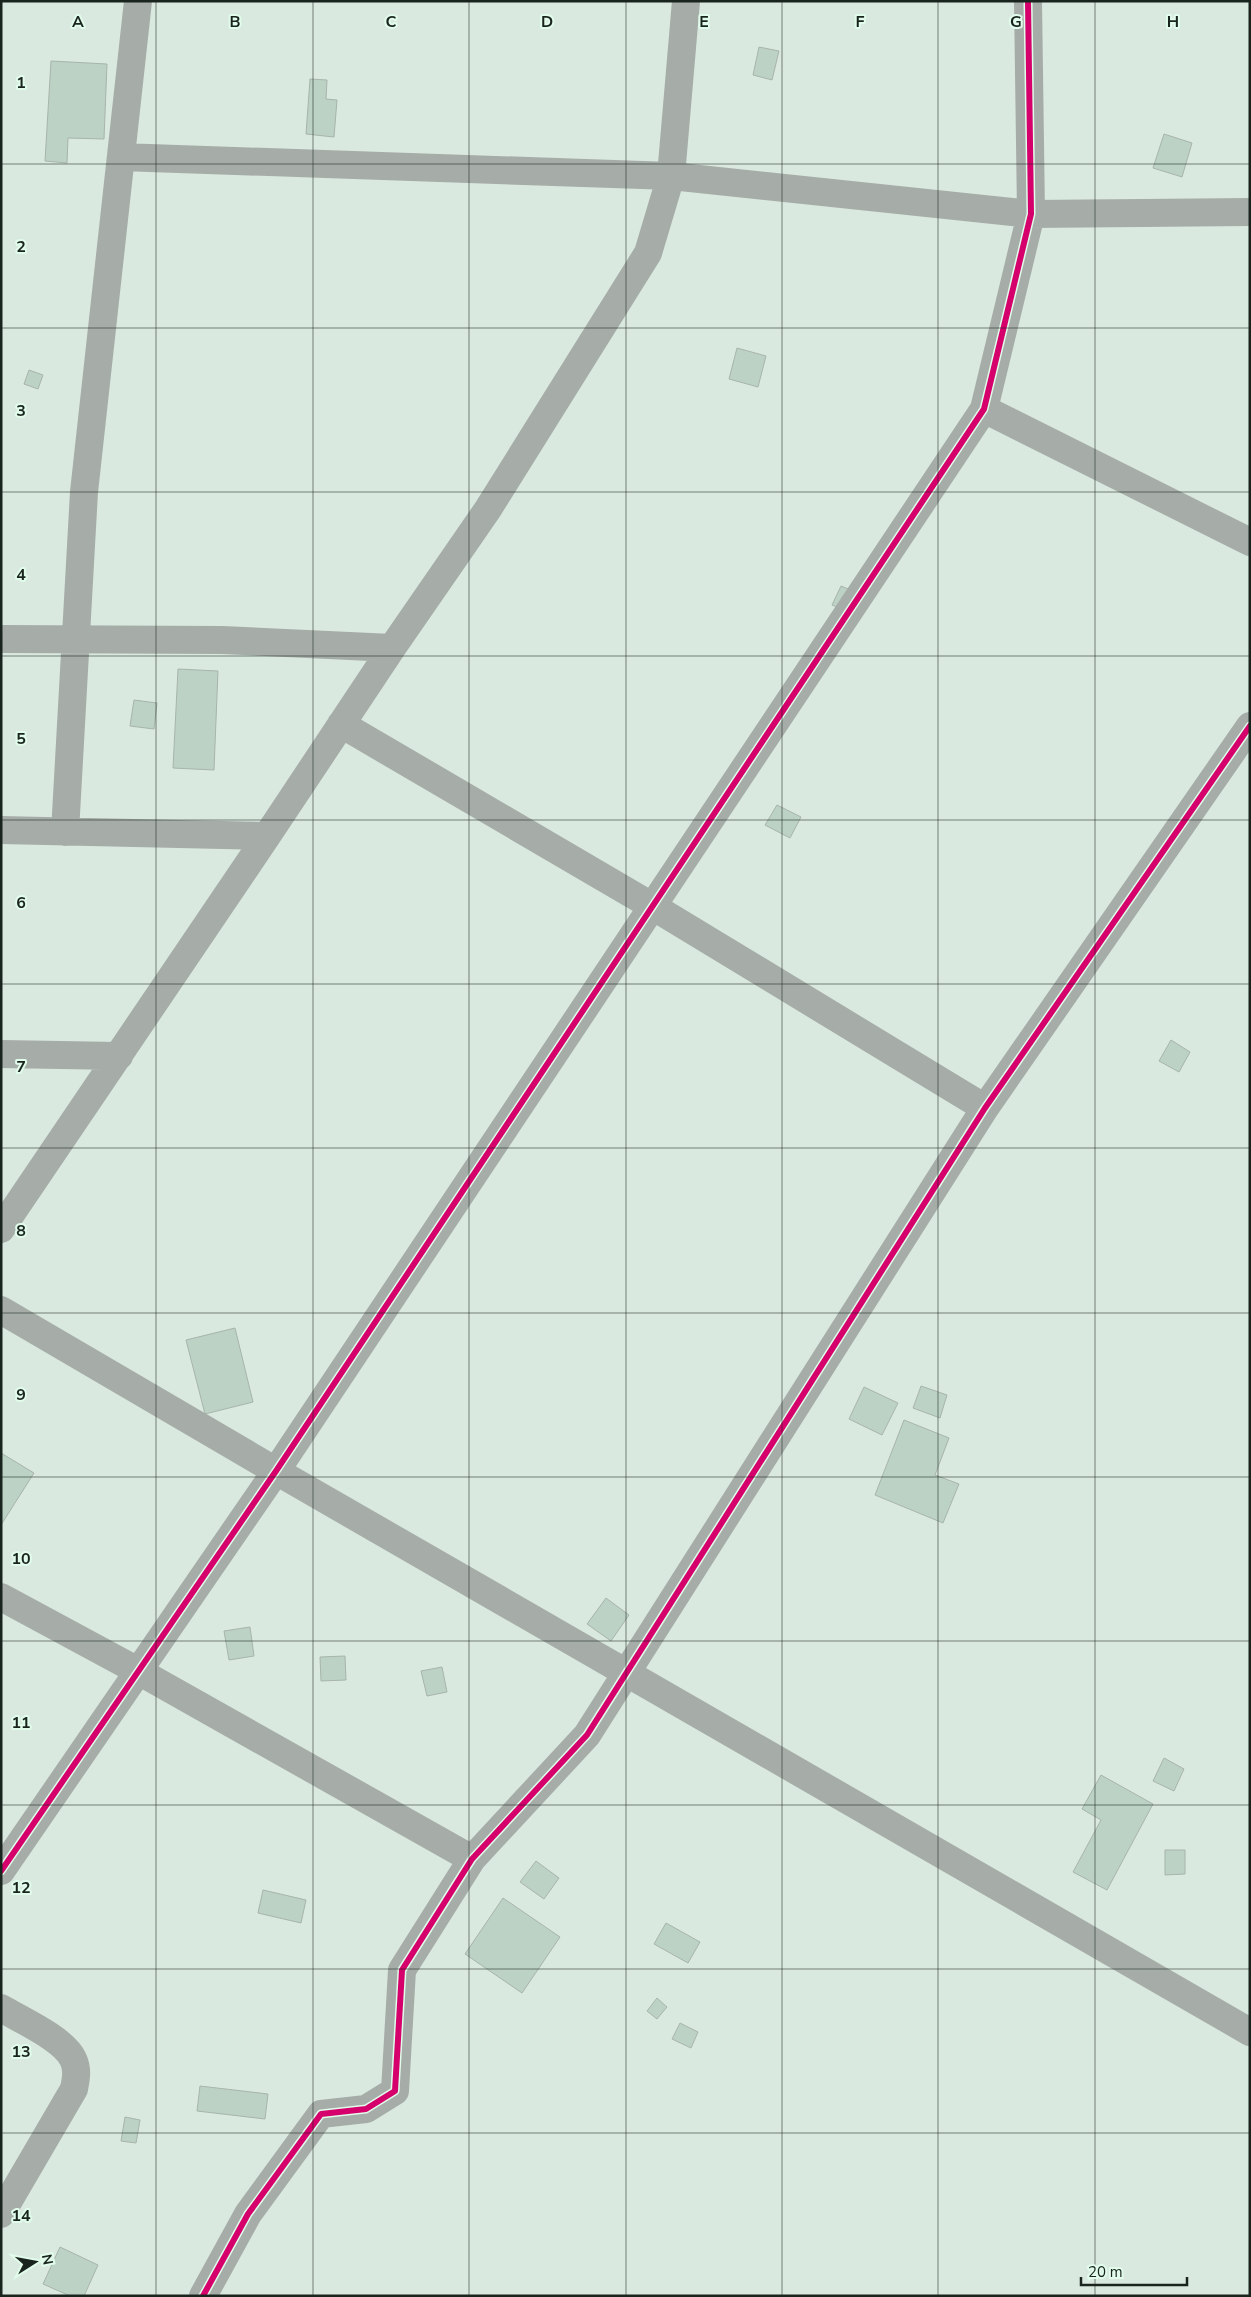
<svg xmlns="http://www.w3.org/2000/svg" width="1251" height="2297" font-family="'Nunito Sans',sans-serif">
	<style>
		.building { fill: #bbd2c4; stroke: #a8b4ac }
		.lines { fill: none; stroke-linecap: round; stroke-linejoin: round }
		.minor { stroke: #a6ada8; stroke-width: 28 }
		.cycleway-casing { stroke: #e1fceb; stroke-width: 9 }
		.cycleway { stroke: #d6006c; stroke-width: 6 }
		.grid { fill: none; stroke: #1a241e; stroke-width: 1; stroke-opacity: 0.55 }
		.grid-label { font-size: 16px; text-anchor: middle; font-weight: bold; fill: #1a241e; stroke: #e1fceb; stroke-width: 4; stroke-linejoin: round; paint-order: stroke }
	</style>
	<rect width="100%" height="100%" fill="#dae9df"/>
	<path class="building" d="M759 47 779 51 772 80 753 75Z
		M51 61 107 64 104 139 68 138 67 163 45 161Z
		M310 79 327 80 326 99 337 100 334 137 306 134Z
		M1164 134 1192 143 1182 177 1153 168Z
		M737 348 766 356 758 387 729 379Z
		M29 370 43 375 38 389 24 384Z
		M841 586 860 594 852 613 832 605Z
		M178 669 218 671 214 770 173 768Z
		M134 700 157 703 154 729 130 726Z
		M777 805 801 817 790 838 765 825Z
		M1171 1040 1190 1052 1179 1072 1159 1061Z
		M235 1328 253 1402 205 1414 186 1340Z
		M921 1386 947 1395 940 1418 913 1408Z
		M864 1387 898 1403 882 1435 849 1419Z
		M904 1420 949 1438 935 1475 959 1484 943 1523 875 1495Z
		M1 1453 34 1473 1 1525Z
		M606 1598 629 1615 611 1641 587 1624Z
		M250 1627 254 1656 229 1660 224 1631Z
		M345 1656 346 1680 321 1681 320 1657Z
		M442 1667 447 1692 427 1696 421 1671Z
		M1164 1758 1184 1769 1174 1791 1153 1781Z
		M1101 1775 1153 1804 1107 1890 1073 1872 1101 1820 1082 1809Z
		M1165 1850H1185V1874L1165 1875Z
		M536 1861 559 1878 544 1899 520 1882Z
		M263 1890 306 1900 301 1923 258 1913Z
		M503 1898 560 1937 522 1993 465 1954Z
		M666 1923 700 1942 688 1963 654 1944Z
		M657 1998 667 2007 657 2019 647 2011Z
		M680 2023 698 2032 691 2048 672 2039Z
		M200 2086 268 2094 265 2119 197 2111Z
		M125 2117 140 2120 136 2143 121 2141Z
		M60 2247 98 2265 84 2296H70L43 2284Z"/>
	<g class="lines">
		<path class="minor" d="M121 157 671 176 1031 214 1250 212
			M984 409 1250 542
			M1 639 222 640 392 648
			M341 724 652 906 985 1108
			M1 830 267 836
			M65 832 84 492 138 1
			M1 1054 119 1056
			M1 1229 267 836 392 648 488 509 648 253 671 176 686 1
			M1 1310 276 1471 1250 2032
			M1 1597 140 1672 472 1859
			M1 1871 276 1471 984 409 1031 214 1028 1
			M1 2008C21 2020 64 2039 73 2059 78 2069 76 2079 74 2089L1 2214
			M203 2296 248 2214 321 2114 366 2109 395 2091 402 1970 472 1859 587 1735 985 1108 1250 726"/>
		<defs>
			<path id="cycleway" d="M1 1871 276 1471 984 409 1031 214 1028 1
				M203 2296 248 2214 321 2114 366 2109 395 2091 402 1970 472 1859 587 1735 985 1108 1250 726"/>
		</defs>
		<use href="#cycleway" class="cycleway-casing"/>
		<use href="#cycleway" class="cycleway"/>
	</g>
	<path class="grid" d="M156 1V2296M313 1V2296M469 1V2296M626 1V2296M782 1V2296M938 1V2296M1095 1V2296M1 164H1250M1 328H1250M1 492H1250M1 656H1250M1 820H1250M1 984H1250M1 1148H1250M1 1313H1250M1 1477H1250M1 1641H1250M1 1805H1250M1 1969H1250M1 2133H1250"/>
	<g class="grid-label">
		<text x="78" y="27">A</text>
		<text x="235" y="27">B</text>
		<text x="391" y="27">C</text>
		<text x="547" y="27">D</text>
		<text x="704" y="27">E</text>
		<text x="860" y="27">F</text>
		<text x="1016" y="27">G</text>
		<text x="1173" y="27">H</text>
		<text x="21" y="88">1</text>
		<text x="21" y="252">2</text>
		<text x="21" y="416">3</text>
		<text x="21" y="580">4</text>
		<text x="21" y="744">5</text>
		<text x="21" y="908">6</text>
		<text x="21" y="1072">7</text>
		<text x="21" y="1236">8</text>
		<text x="21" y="1400">9</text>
		<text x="21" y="1564">10</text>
		<text x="21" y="1728">11</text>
		<text x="21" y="1893">12</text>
		<text x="21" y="2057">13</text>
		<text x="21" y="2221">14</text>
	</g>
	<rect width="1251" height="2297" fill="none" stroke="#1a241e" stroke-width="5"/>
	<g transform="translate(35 2262) rotate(79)" stroke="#e1fceb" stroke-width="4" paint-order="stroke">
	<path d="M0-4L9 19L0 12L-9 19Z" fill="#1a241e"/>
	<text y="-8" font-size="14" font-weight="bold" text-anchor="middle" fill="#1a241e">N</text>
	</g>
	<path d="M1081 2277v8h106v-8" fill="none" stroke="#1a241e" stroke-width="2.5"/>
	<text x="1088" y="2277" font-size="15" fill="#1a241e" stroke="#e1fceb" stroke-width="4" paint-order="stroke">20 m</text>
</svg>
